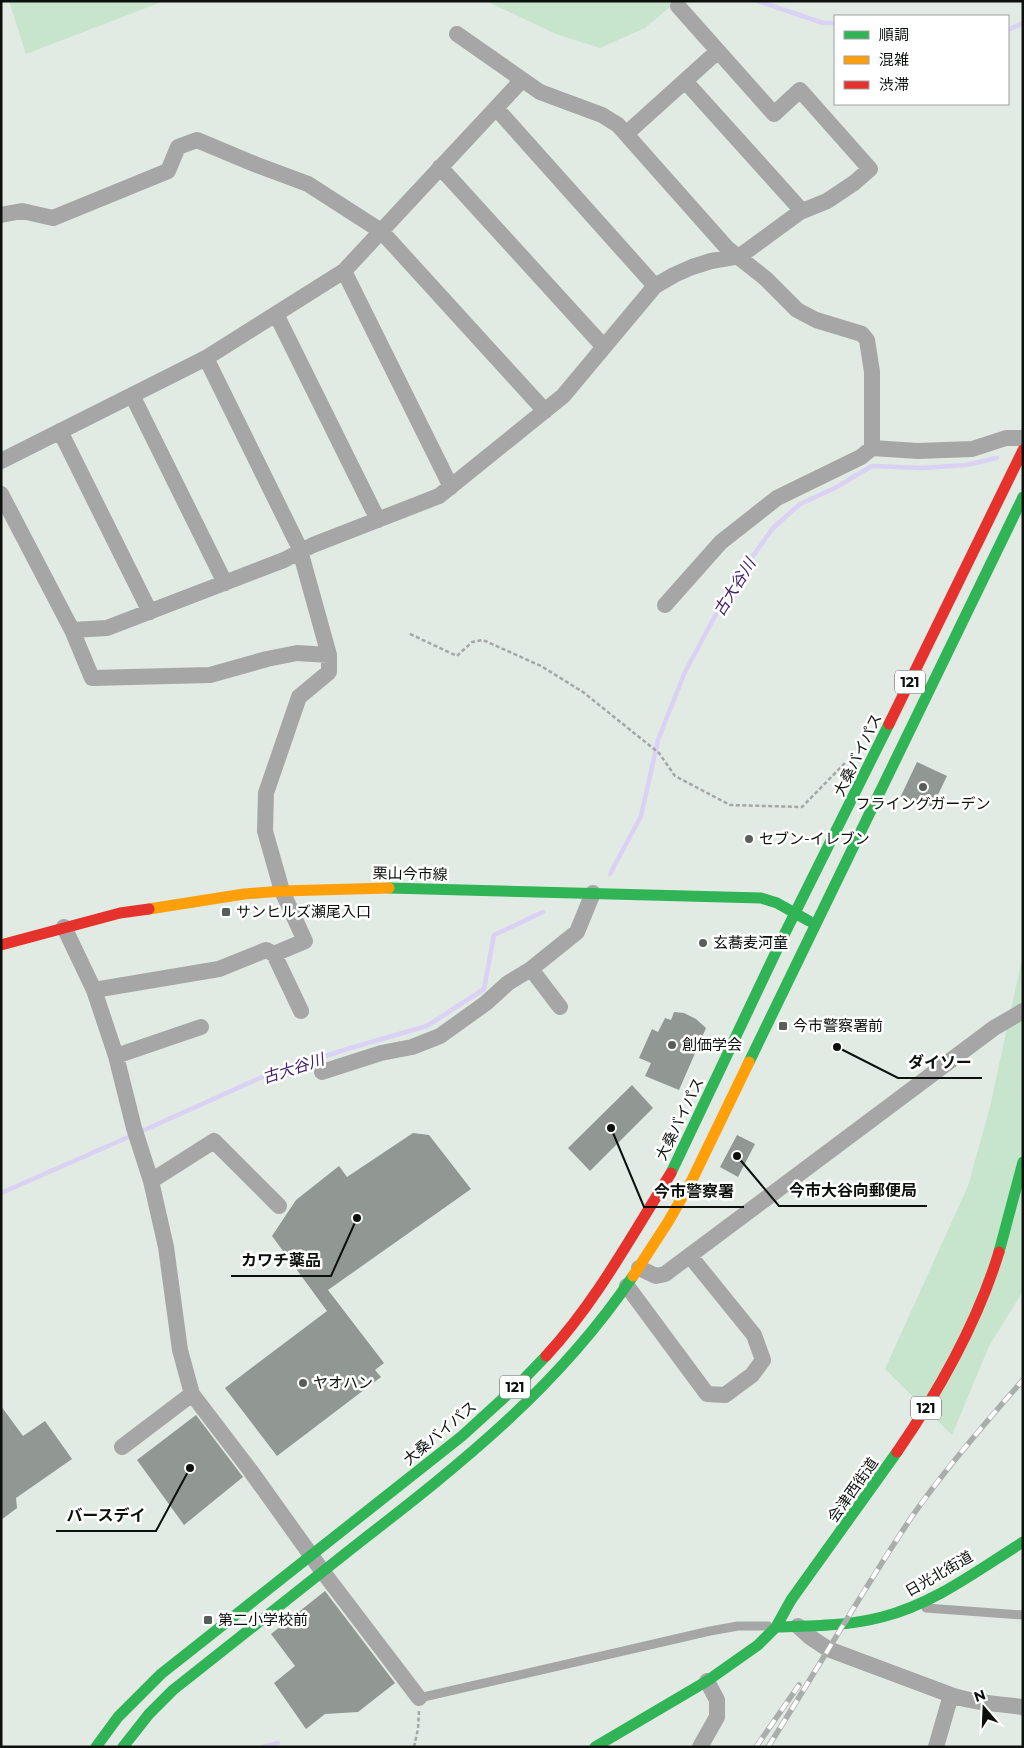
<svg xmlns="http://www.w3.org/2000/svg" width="1024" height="1748" font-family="Montserrat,'Noto Sans JP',sans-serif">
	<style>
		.green { fill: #c7e4cd }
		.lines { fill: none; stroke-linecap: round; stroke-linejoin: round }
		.stream { stroke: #dbd1f4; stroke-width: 4.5 }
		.building { fill: #919792 }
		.path { stroke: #a5a7a7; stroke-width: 2.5; stroke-dasharray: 4 2.5; stroke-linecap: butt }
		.lane { stroke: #a6a6a7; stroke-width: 9 }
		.street { stroke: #a6a6a7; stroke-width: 16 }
		.fast { stroke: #30b455; stroke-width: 11 }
		.slow { stroke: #ff9f0a; stroke-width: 11 }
		.jam { stroke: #e5322d; stroke-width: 11 }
		.rail-casing { stroke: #aaaeab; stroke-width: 5.5 }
		.rail { stroke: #fff; stroke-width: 4; stroke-dasharray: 11; stroke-linecap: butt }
		.poi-dot { fill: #575d58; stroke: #fff; stroke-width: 2 }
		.labels { text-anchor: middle; stroke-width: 5; stroke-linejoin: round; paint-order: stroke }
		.shield { fill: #fff; stroke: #555856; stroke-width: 1 }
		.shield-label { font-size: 14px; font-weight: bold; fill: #0c110d }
		.street-label { font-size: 15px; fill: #0c110d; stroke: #fff }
		.poi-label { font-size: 15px; fill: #0c110d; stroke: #fff; text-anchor: start }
		.water-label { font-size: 16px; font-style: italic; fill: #44216c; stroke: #fff }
		.leader { fill: none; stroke: #0c110d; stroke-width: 2 }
		.callout-dot { fill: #0c110d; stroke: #fff; stroke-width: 2 }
		.callout-label { font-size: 16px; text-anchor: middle; font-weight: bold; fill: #0c110d; stroke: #fff; stroke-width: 5; stroke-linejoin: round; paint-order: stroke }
	</style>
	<rect width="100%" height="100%" fill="#e1eae3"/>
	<path class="green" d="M9 1H164L26 54Z
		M486 1H677L645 28 600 48 556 34Z
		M1023 954V1291L989 1346 952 1435 885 1369 968 1186 990 1107Z"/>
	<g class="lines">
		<path class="stream" d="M758 1 823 23H835
			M1008 30 1023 23
			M610 874 641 816 658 740 685 672 730 588 773 528 800 504 835 488 872 466 923 468 966 465 997 458
			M140 1132 262 1077 347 1049 427 1026 484 989 494 935 543 912
			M1 1193 133 1135
			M262 1747 278 1743"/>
	</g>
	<path class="building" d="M917 762 947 776 932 807 920 801 918 806 900 798Z
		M674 1012 684 1013 696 1019 706 1028 679 1090 645 1076 651 1063 639 1058 652 1029 658 1032 665 1018 671 1020Z
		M632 1085 653 1108 590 1171 568 1148Z
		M413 1133 429 1135 471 1189 328 1290 384 1363 375 1370 381 1377 277 1456 225 1388 327 1311 272 1236 296 1200 339 1166 347 1177Z
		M737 1135 755 1144 738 1177 720 1167Z
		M1 1406 23 1436 45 1421 72 1459 16 1498 17 1508 1 1520Z
		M196 1415 243 1477 184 1525 137 1460Z
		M325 1591 395 1683 358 1712 325 1714 306 1729 274 1683 295 1666 271 1634Z"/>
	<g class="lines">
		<path class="path" d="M410 634 457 656 472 642 483 640 541 666 583 692 659 753 675 776 730 805 802 807 845 763
			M414 1747 418 1729 419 1711"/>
		<path class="lane" d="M926 1608 1023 1615
			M419 1698 710 1631 738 1626H768"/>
		<path class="street" d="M457 34 540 92 602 115 618 125 727 248 765 278 797 310 816 320 862 334 867 340 872 372V448L861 457 777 498 721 542 665 605
			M685 81 802 211
			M496 108 655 286
			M626 134 718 51
			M440 167 604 347
			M1 215 22 211 53 218 168 171 178 147 197 140 257 165 308 184 381 231 545 411
			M344 271 451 487
			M276 314 378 520
			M132 395 225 583
			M60 431 150 612
			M872 448 918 451 972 449 1006 438H1023
			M1 461 206 358 344 271 522 80
			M1 494 72 630 92 678 210 675 267 659 297 653 329 655
			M72 630 107 628 284 560 313 545 439 496 563 396 655 286 674 275 692 267 711 261 740 256 800 212 827 201 854 183 870 169 800 90 774 114 678 6
			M64 927 94 990 116 1056 134 1128 151 1181 166 1247 180 1350 192 1394 250 1470 323 1572 419 1698
			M274 954 301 1011
			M531 969 560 1007
			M94 990 219 969 266 950 274 954 305 941 282 891 265 831 266 793 299 697 329 672V655L299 547 206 358
			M116 1056 201 1027
			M322 1072 381 1053 412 1047 440 1036 486 1003 508 983 531 969 577 932 593 893
			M151 1181 214 1141 279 1206
			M639 1268 656 1276 665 1274 994 1028 1023 1011
			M627 1286 707 1394 725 1395 752 1375 763 1360 754 1335 690 1256
			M122 1447 192 1394
			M798 1626 810 1637 828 1649 951 1695C974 1703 999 1704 1023 1707
			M700 1747 717 1717V1700L707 1681
			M936 1747 951 1695"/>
		<path class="fast" d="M389 888 761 898 777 903 809 921
			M749 1062 1023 497
			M671 1173 783 937 889 724
			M999 1252 1023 1162
			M776 1627C811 1626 848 1626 882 1617 934 1604 978 1570 1023 1542
			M96 1747 118 1717 161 1674 462 1436 519 1384 546 1356
			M123 1747 149 1714 173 1690C235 1641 298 1591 360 1542 463 1462 559 1386 633 1276
			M595 1747 707 1681 758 1645 776 1627 791 1600 897 1452"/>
		<path class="slow" d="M149 909 244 894 282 891 389 888
			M633 1276 668 1222 692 1180 749 1062"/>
		<path class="jam" d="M889 724 1023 450
			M1 945 120 913 149 909
			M546 1356C596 1302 632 1235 671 1173
			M897 1452C939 1391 977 1324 999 1252"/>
		<defs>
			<path id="rail" d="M756 1747 799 1685
				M768 1747C817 1670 862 1591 913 1515 946 1468 985 1423 1023 1380"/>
		</defs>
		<use href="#rail" class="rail-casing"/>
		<use href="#rail" class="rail"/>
	</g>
	<g class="poi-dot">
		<circle cx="923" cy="787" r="5"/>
		<circle cx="749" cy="839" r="5"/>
		<rect x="221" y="907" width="10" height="10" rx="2.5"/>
		<circle cx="703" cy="943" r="5"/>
		<rect x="778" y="1021" width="10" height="10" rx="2.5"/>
		<circle cx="672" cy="1045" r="5"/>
		<circle cx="303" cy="1383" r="5"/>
		<rect x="203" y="1615" width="10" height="10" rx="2.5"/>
	</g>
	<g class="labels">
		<g class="shield">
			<rect x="895" y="670.5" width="30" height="23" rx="4"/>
			<rect x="500" y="1375.5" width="30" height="23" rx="4"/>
			<rect x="911" y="1396.5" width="30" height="23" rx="4"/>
		</g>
		<g class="shield-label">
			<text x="910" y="687">121</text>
			<text x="515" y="1392">121</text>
			<text x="926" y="1413">121</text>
		</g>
		<g class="street-label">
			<text transform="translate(858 755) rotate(-64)" y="5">大桑バイパス</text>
			<text transform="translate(410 874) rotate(1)" y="5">栗山今市線</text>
			<text transform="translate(680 1119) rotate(-64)" y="5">大桑バイパス</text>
			<text transform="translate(440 1433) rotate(-40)" y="5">大桑バイパス</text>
			<text transform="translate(853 1490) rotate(-55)" y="5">会津西街道</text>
			<text transform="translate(939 1574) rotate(-30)" y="5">日光北街道</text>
		</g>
		<g class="poi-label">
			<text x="923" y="809" text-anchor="middle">フライングガーデン</text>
			<text x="759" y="844">セブン-イレブン</text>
			<text x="236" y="917">サンヒルズ瀬尾入口</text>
			<text x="713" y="948">玄蕎麦河童</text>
			<text x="793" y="1031">今市警察署前</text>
			<text x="682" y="1050">創価学会</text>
			<text x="313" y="1388">ヤオハン</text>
			<text x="218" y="1625">第二小学校前</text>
		</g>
		<g class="water-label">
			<text transform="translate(734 587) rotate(-58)" y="6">古大谷川</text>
			<text transform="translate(293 1068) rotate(-18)" y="6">古大谷川</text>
		</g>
	</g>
	<path class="leader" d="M837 1047L898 1078H982M737 1156L779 1206H927M611 1128L644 1207H744M357 1218L331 1276H231M190 1468L156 1531H56"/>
	<g class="callout-dot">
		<circle cx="837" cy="1047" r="5"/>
		<circle cx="737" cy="1156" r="5"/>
		<circle cx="611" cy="1128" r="5"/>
		<circle cx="357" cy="1218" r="5"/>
		<circle cx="190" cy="1468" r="5"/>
	</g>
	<g class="callout-label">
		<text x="940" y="1068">ダイソー</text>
		<text x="853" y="1196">今市大谷向郵便局</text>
		<text x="694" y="1197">今市警察署</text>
		<text x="281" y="1266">カワチ薬品</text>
		<text x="106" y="1521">バースデイ</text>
	</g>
	<rect width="1024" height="1748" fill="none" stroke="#0c110d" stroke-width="5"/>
	<rect x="834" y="15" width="175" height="90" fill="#ffffff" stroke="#9ea09e"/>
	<rect x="844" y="31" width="25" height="8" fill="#30b455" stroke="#9ea09e"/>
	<text x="879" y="40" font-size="15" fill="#0c110d">順調</text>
	<rect x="844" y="56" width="25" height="8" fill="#ff9f0a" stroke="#9ea09e"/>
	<text x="879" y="65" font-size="15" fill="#0c110d">混雑</text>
	<rect x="844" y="81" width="25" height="8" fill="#e5322d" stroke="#9ea09e"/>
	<text x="879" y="90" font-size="15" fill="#0c110d">渋滞</text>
	<g transform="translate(984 1708) rotate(341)" stroke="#ffffff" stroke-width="4" paint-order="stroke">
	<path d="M0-4L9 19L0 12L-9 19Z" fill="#0c110d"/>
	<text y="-8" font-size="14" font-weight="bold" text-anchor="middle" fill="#0c110d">N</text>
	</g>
</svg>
